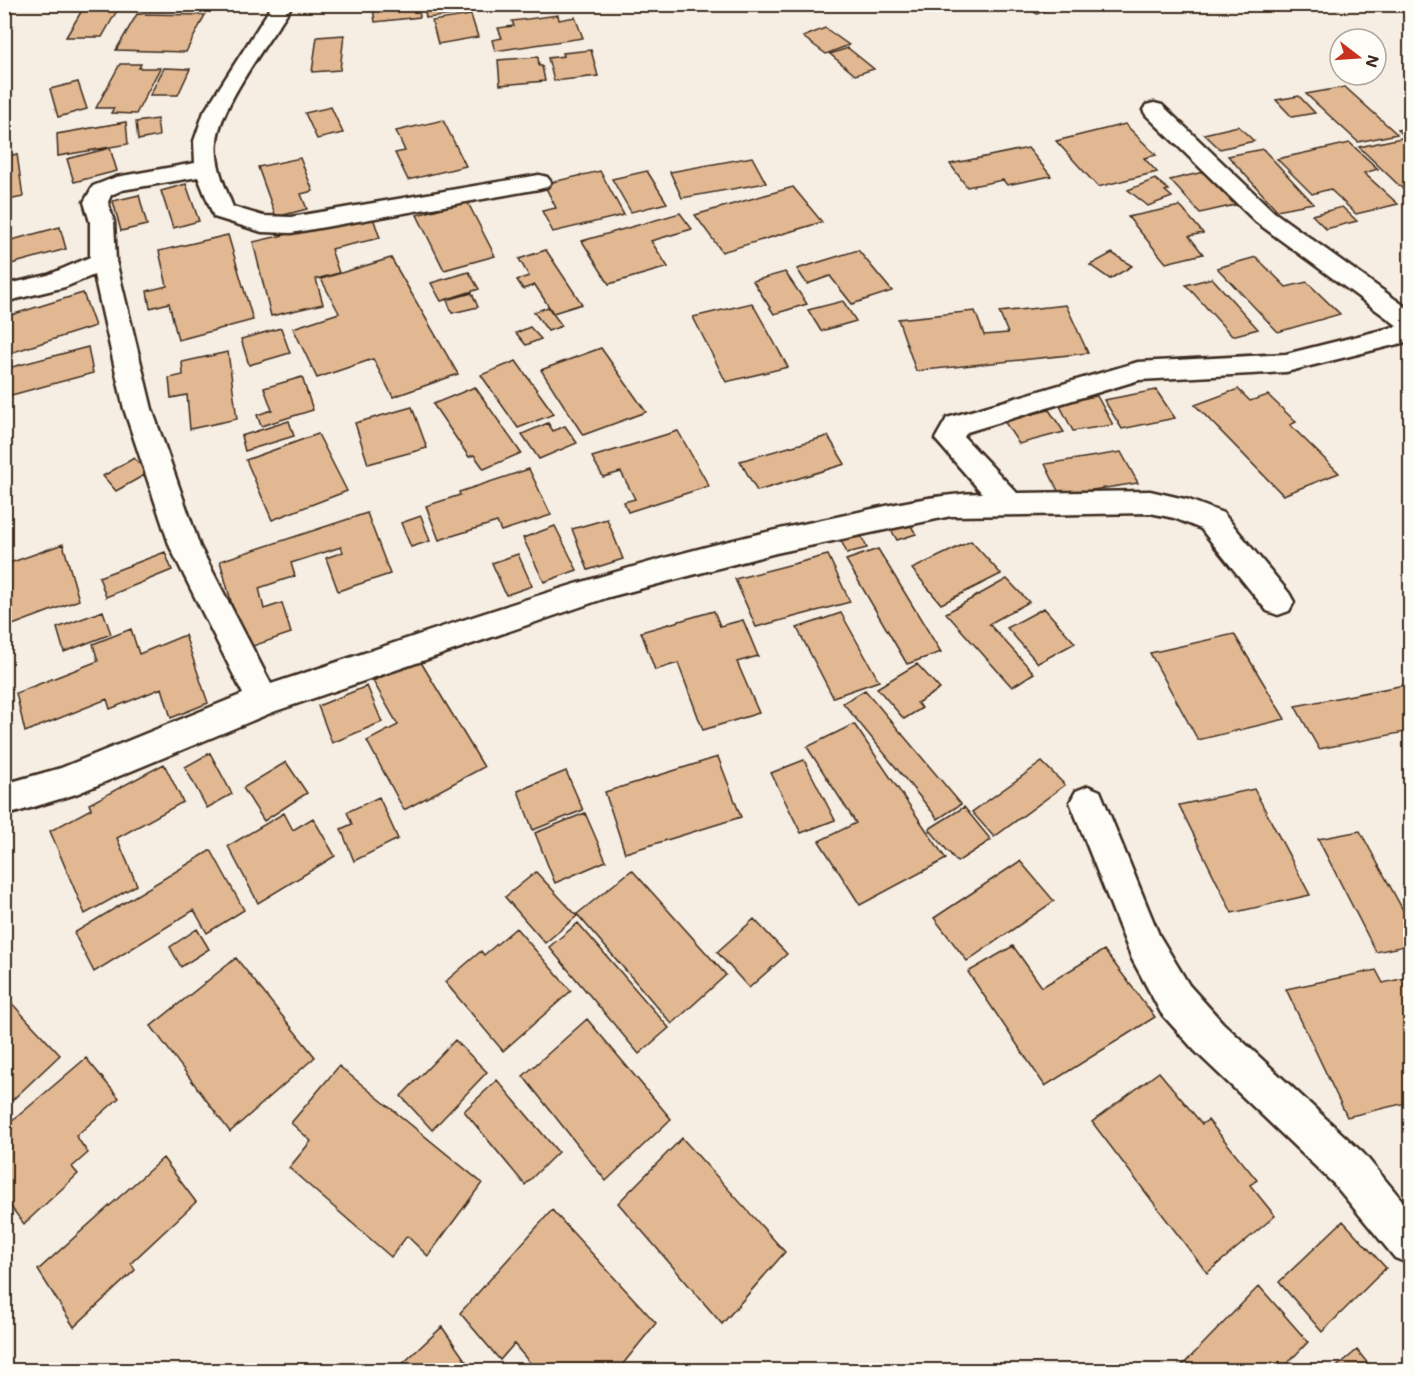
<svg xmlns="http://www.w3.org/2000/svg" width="1415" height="1375" font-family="Mali,sans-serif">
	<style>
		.building { fill: #e1b891; stroke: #3b2a1e; stroke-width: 1.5 }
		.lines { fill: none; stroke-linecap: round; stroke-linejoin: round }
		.street-casing { stroke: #3b2a1e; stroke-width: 5 }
		.street { fill: #fdfcf7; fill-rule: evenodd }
	</style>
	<rect width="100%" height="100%" fill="#f7eee3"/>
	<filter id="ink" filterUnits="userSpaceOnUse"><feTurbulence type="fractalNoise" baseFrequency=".0167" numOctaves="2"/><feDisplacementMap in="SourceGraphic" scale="12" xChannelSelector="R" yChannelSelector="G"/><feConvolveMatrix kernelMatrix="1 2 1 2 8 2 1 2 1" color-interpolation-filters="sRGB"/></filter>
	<g filter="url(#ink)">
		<path class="building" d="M401 4H418L420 17 375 22 373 8Z
			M424 4H469L471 13 426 18Z
			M799 4H816L818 8 801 10Z
			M1023 4H1061L1037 14Z
			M84 7H119L102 37H66Z
			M137 14 205 15 186 52 116 50Z
			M471 15 478 37 438 44 432 21Z
			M558 15 559 20 575 17 583 38 495 51 492 40 502 38 498 28 514 26 512 21Z
			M825 28 849 45 826 54 803 37Z
			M344 35 340 70 312 72 317 37Z
			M848 48 874 69 855 75 830 54Z
			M591 50 598 76 554 81 548 58 564 56 563 53Z
			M538 57 539 66H542L545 81 500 85 498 60Z
			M120 64H141L139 68H160L136 114 111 113 114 108H96Z
			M164 68 190 69 178 95H150Z
			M78 82 87 109 58 117 50 89Z
			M1345 87 1397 134 1358 142 1306 94Z
			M1299 96 1315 113 1292 117 1276 100Z
			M331 107 343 133 317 139 305 113Z
			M157 119 159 136 138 140 136 122Z
			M443 120 466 166 408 180 395 153 405 151 396 131Z
			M126 122 128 144 58 156 57 134Z
			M1125 124 1156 155 1144 158 1157 172 1098 187 1056 141Z
			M1238 126 1254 141 1220 149 1204 134Z
			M1410 127V141L1398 130Z
			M1401 138 1410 147V196L1359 147Z
			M1350 143 1378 169 1364 173 1398 204 1356 214 1330 189 1312 194 1277 159Z
			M110 148 117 171 74 182 67 159Z
			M1028 148 1051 176 1007 185 1003 180 967 187 950 164Z
			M1263 149 1313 203 1277 210 1228 156Z
			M17 154 23 197 4 201V157Z
			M752 157 766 183 682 198 670 172Z
			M300 158 313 191 301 194 307 209 276 217 258 167Z
			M600 171 624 215 553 232 542 211 556 208 544 184Z
			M647 171 667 203 631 212 612 179Z
			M1203 172 1235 205 1200 213 1170 180Z
			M1155 179 1169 190 1165 191 1172 197 1148 206 1128 190Z
			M186 184 199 221 173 228 161 191Z
			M793 187 822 222 722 252 695 215Z
			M139 195 147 225 121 231 113 201Z
			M467 201 495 256 444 270 417 215Z
			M1180 206 1203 233 1189 236 1203 254 1166 263 1128 217Z
			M1342 207 1357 221 1326 229 1312 215Z
			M680 213 692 229 651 241 668 267 609 284 582 241Z
			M372 215 380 238 331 249 339 273 316 279 323 304 271 316 253 242Z
			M60 227 66 249 4 266V242Z
			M228 235 253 320 178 340 169 303 150 308 147 291 167 286 159 251Z
			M546 250 582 304 553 313 535 285 523 289 517 280 529 276 519 259Z
			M858 250 892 291 852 304 830 276 807 284 797 269Z
			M1112 253 1132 266 1110 279 1090 265Z
			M1256 257 1286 287 1307 282 1340 314 1278 332 1217 268Z
			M391 258 458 374 393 397 373 359 317 378 293 328 339 313 321 279Z
			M469 272 479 289 441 301 431 283Z
			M785 272 807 304 774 314 753 281Z
			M1212 278 1258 329 1232 336 1186 285Z
			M83 293 95 326 4 355V317Z
			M472 293 478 307 452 313 447 300Z
			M843 301 856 321 821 331 808 310Z
			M752 303 788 367 726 382 693 317Z
			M1066 305 1088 353 916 371 898 319 975 311 984 335 1008 333 999 312Z
			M548 307 562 326 548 331 534 312Z
			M530 327 541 339 526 345 516 333Z
			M281 328 290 353 249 365 241 339Z
			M88 347 93 373 4 397V369Z
			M601 348 646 412 583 435 541 370Z
			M228 352 237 419 190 429 187 395 171 398 169 378 183 375 182 362Z
			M516 361 554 414 518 428 481 375Z
			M302 377 313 410 261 426 257 415 272 410 264 388Z
			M475 387 521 453 484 469 474 455 469 457 433 404Z
			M1238 389 1250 401 1268 395 1296 422 1290 425 1339 473 1283 495 1195 405Z
			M1156 390 1175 418 1122 429 1104 400Z
			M1097 396 1113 425 1073 431 1058 402Z
			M412 407 427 448 368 464 355 423Z
			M1049 410 1064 432 1019 444 1004 421Z
			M289 421 294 436 245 451 241 436Z
			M548 423 553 431 565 426 577 443 539 459 522 434Z
			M678 431 709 486 628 512 624 502 635 499 621 472 603 477 592 457Z
			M318 434 347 491 272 520 246 460Z
			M828 436 845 464 757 491 740 461Z
			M1121 452 1138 483 1060 495 1045 464Z
			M134 458 148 473 116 491 103 476Z
			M529 469 551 515 501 531 497 522 439 540 426 506 460 495 459 492Z
			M367 513 390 574 338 591 326 558 343 552 341 547 291 563 295 576 259 588 264 609 282 603 291 633 244 649 220 561Z
			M421 516 430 541 411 547 401 523Z
			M607 519 623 559 588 570 572 529Z
			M908 521 916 534 897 540 889 526Z
			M555 526 577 570 544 582 523 538Z
			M859 531 867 548 847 553 839 536Z
			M971 541 1001 574 941 604 912 569Z
			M63 544 79 600 10 626 4 602V565Z
			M878 549 941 652 907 664 846 560Z
			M165 552 172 570 106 597 99 577Z
			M518 554 532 586 506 595 492 563Z
			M828 555 850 602 756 627 735 579Z
			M1007 579 1029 602 989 624 1034 673 1012 687 946 613Z
			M1044 608 1075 643 1038 663 1007 628Z
			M103 611 111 634 64 652 57 628Z
			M714 611 720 626 743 620 758 656 737 662 759 713 703 730 678 663 655 670 641 632Z
			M841 613 879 681 833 697 797 628Z
			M131 629 139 654 185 635 208 703 171 718 162 688 110 709 107 699 25 732 16 693 98 661 93 644Z
			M1234 634 1285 719 1198 740 1150 653Z
			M419 659 484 767 404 810 367 741 398 725 373 681Z
			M917 664 940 689 917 703 922 708 904 719 877 688Z
			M1410 684V731L1319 749 1295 706Z
			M367 686 382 722 332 743 318 706Z
			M865 690 961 804 938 819 843 703Z
			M854 724 946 859 860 905 819 841 856 823 807 747Z
			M210 753 232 794 207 808 185 767Z
			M718 757 741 817 625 853 605 792Z
			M804 760 835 820 801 833 771 773Z
			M286 762 307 793 264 821 243 788Z
			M1042 762 1065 785 994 837 972 812Z
			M164 764 183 802 117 838 137 885 85 914 50 831 91 809 89 804Z
			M566 771 583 810 533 830 518 791Z
			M1254 789 1310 895 1232 913 1179 805Z
			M379 797 398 839 354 861 341 829 352 824 347 812Z
			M964 807 991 840 957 862 929 829Z
			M284 813 293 830 313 818 335 856 258 903 228 846Z
			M585 813 606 861 555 883 535 833Z
			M1360 831 1410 923V945L1376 952 1318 839Z
			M211 850 244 910 207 933 194 910 94 972 74 933Z
			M1020 861 1054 901 967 961 934 918Z
			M632 870 726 975 672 1024 577 914Z
			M536 872 577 916 545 943 505 897Z
			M754 919 787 954 749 988 717 952Z
			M578 923 669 1028 639 1054 549 947Z
			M516 928 571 991 503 1051 445 982 481 951 484 955Z
			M197 929 209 949 181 967 170 947Z
			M1013 946 1042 987 1104 950 1155 1017 1045 1086 968 972Z
			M236 958 315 1057 230 1132 151 1026Z
			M1376 970 1383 983 1410 977V1102L1347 1117 1286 989Z
			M4 995 60 1055 4 1108Z
			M587 1019 671 1119 606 1181 523 1076Z
			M455 1040 487 1072 432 1130 401 1096Z
			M86 1058 119 1098 76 1136 88 1153 72 1167 78 1174 24 1224 4 1198V1128Z
			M339 1066 482 1183 428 1256 407 1236 391 1257 289 1168 311 1141 291 1123Z
			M1159 1072 1202 1124 1208 1120 1257 1180 1250 1185 1275 1216 1207 1273 1092 1122Z
			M497 1080 558 1152 525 1185 464 1111Z
			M682 1138 785 1252 722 1324 618 1203Z
			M163 1158 196 1202 131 1263 135 1270 74 1327 38 1270Z
			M552 1210 656 1323 618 1370H536L514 1344 500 1360 460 1313Z
			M1343 1221 1386 1268 1322 1332 1279 1282Z
			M1259 1286 1308 1342 1281 1370H1178Z
			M442 1327 472 1370H396Z
			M1357 1350 1373 1370H1333Z"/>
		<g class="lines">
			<defs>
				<path id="street" d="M273 4H293C272 37 220 105 217 141 214 163 225 187 233 207L263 216 291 217 539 175 547 177 551 182 547 187 539 189 291 233 262 232 214 217 198 177 122 190 111 195 108 202 114 222 116 261 152 409 200 547 271 684C453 624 634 558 822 520 875 509 928 494 982 493L935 439 947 418 1138 362 1286 354 1398 326 1256 222 1146 115 1143 110 1146 105 1154 103 1162 105 1274 212 1410 310V341L1286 372 1139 380 967 432 964 437 1017 493 1150 491 1189 500 1223 513 1289 593 1294 602 1289 611 1278 615 1267 611 1201 529 1174 518 1150 513 951 516 776 553 609 597 273 712 76 794 4 816V784L61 768 243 694 170 547 124 409 94 275 65 287 4 302V285L48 275 90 257V222L84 202 93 186 116 177 195 163 194 141 204 112Z
					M1088 786 1100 791 1159 935 1189 985 1223 1023 1364 1154 1410 1210V1264L1395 1258 1334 1184 1195 1051 1161 1013 1132 959 1070 802 1076 791Z"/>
			</defs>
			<use href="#street" class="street-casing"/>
			<use href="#street" class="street"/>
		</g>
	</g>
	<rect width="1415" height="1375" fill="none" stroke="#fdfcf7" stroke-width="24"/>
	<rect x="12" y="12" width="1391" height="1351" fill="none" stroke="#3b2a1e" stroke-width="2" filter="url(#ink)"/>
	<g transform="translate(1358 57) rotate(107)"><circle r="28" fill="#fdfcf7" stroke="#afa8a0" stroke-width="1.5"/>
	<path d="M0-4.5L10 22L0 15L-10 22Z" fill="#c8321e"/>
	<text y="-9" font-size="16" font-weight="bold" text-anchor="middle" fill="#3b2a1e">N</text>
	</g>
</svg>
